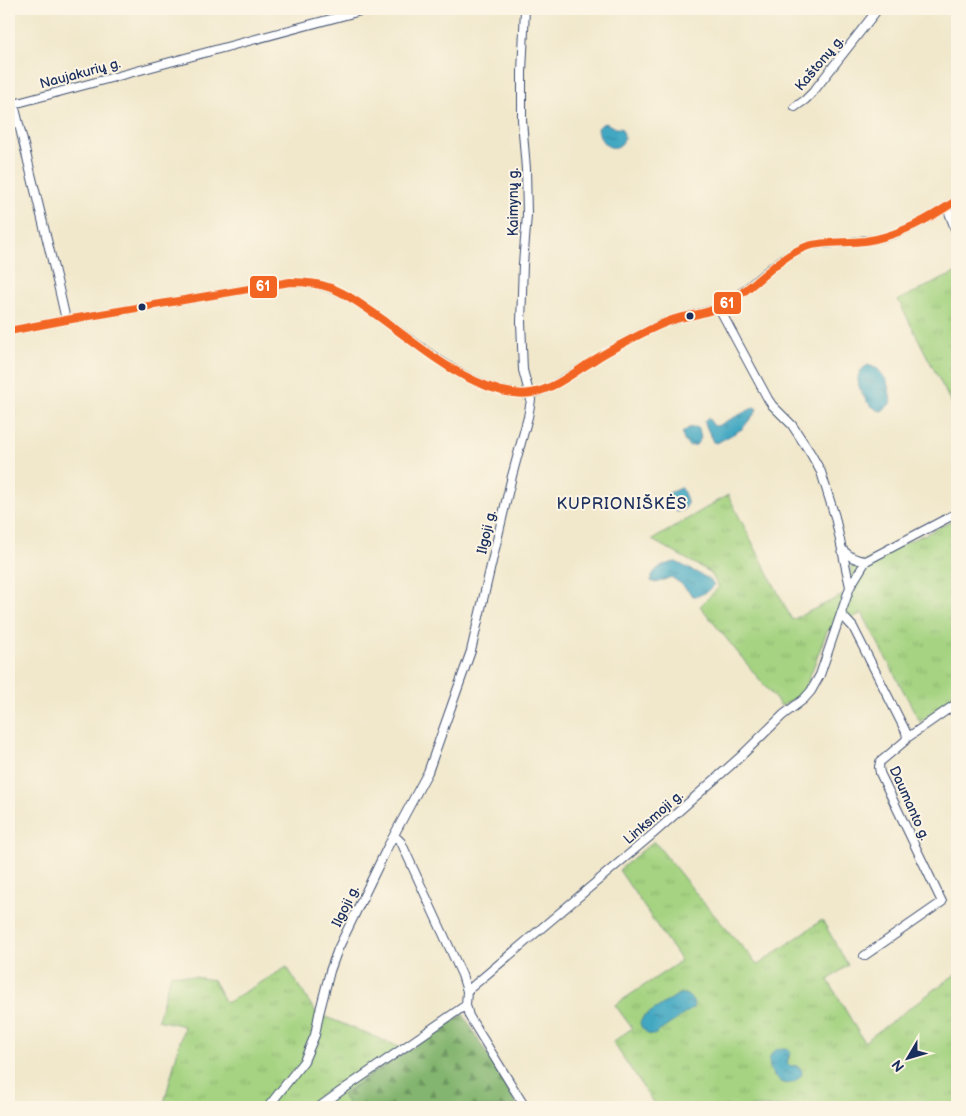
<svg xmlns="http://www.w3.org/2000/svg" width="966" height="1116" font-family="'Balsamiq Sans',sans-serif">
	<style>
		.grass { fill: url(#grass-tufts); stroke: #608170; fill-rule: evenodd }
		.forest { fill: url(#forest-firs); stroke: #507266 }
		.water { fill: url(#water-ripples); stroke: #2e6c90 }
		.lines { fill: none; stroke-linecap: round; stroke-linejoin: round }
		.minor-casing { stroke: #3b4b6e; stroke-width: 10 }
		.minor { stroke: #fff; stroke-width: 8 }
		.bus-1-casing { stroke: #fcf5e5; stroke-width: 11 }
		.bus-1 { stroke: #f26522; stroke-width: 8 }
		.bus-dot { fill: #1b2f5e; stroke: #fcf5e5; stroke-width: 2 }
		.labels { text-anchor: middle; stroke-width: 4; stroke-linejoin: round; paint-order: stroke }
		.street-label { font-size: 14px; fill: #1b2f5e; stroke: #fcf5e5 }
		.quarter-label { font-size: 16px; letter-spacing: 1px; fill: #1b2f5e; stroke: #fcf5e5 }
		.line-badge { stroke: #fcf5e5; stroke-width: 2 }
		.badge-label { font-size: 14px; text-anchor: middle; font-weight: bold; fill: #fff }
	</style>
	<defs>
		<pattern id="grass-tufts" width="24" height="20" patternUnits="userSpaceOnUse" patternTransform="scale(1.25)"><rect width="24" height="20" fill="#a5d381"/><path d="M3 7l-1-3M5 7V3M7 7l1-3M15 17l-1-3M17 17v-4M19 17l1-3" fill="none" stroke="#8db572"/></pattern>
		<pattern id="forest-firs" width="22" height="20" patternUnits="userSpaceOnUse" patternTransform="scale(1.25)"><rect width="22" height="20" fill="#84b56f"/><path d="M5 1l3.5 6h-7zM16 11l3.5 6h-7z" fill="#6b945e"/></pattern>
		<pattern id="water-ripples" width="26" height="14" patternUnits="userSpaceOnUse" patternTransform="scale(1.25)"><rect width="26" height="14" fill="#42a8c2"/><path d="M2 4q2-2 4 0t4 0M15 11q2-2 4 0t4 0" fill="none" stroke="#3689a1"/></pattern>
	</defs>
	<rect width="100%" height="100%" fill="#fcf5e5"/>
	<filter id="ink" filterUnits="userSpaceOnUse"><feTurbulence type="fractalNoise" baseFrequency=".02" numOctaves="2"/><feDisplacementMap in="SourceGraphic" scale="10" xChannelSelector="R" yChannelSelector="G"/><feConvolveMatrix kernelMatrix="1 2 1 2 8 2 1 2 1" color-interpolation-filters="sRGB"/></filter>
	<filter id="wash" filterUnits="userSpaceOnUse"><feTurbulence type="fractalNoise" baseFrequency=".0096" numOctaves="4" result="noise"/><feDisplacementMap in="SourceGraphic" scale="20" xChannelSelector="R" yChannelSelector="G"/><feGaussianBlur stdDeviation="1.12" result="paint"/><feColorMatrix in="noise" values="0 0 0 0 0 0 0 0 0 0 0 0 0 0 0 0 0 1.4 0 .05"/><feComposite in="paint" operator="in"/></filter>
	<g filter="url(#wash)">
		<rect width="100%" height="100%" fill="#f1e8cc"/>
		<path class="grass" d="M957 272V414L898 300Z
			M728 495 792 620 853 590 850 567 928 533 957 518V698L920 722 862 613 827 631 805 689 799 697 781 706 700 606 719 587 710 572 652 540Z
			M654 841 703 902 758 965 822 920 848 965 828 980 864 1042 957 973V1107H656L613 1042 632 1028 615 1005 681 961 619 870ZM789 1056 787 1064 789 1066H797L802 1071 774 1077 770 1069Z
			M287 967 316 1013 407 1050 342 1094 350 1107H163L184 1026 158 1020 171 973 213 980 226 1003Z"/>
		<path class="forest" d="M463 1014 517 1104 511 1107H350L342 1095Z"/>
		<path class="water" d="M606 123 615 128H621C634 147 602 160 598 128L602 124Z
			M868 365 878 369 887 381 891 400 890 404 882 411C869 410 854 386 859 374 861 369 864 368 868 365Z
			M755 407 757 409 756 412 742 429 717 443 713 442 704 421 708 418 714 426H717Z
			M696 427 699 429 701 438 696 445 689 446C684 443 682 437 683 432L689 428Z
			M680 488H682C687 500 693 508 676 512L668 496 669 493Z
			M676 562 711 580 714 585C709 591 702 596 693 596L680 583 671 577 656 583 651 581C652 568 664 564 676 562Z
			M679 994C687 993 690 997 694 1003L693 1008 654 1035 648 1034 642 1028 640 1023 643 1017Z
			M782 1048 789 1050 790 1053 787 1062 788 1065 791 1066H797L801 1069 802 1074C782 1104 752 1054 782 1048Z"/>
	</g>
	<g filter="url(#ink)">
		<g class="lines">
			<defs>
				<path id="minor" d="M9 85 14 104
					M795 107 805 100 813 92 878 9
					M947 207 957 234
					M719 308 768 399 772 405 792 425 811 454 821 472 835 517 850 587
					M66 320 59 289 14 104 368 9
					M9 331 66 320 290 282C332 281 354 299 386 322 419 345 457 377 496 389 506 392 518 395 529 394 549 392 583 366 602 355 620 344 640 334 659 325 682 314 709 316 730 301 758 282 778 255 811 245 834 242 858 243 880 238 906 232 935 215 957 200
					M842 549C850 557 855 560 866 561
					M841 614 853 627 906 732 907 738 905 741 880 762 879 767 880 773 942 902 864 956
					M907 738 957 703
					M394 836 398 839 401 842 462 975 467 991
					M466 1005 469 1016 525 1107
					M268 1107 304 1061 315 1035 319 1014 330 971 338 949 387 848 428 772 471 651 512 476 528 417 531 400 523 370 521 322 523 264 527 215 526 169 522 120V72L525 9
					M319 1107 341 1091 466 1005 467 991 653 834 739 758 783 715 804 699 811 691 820 675 850 587 866 561 957 513"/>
			</defs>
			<use href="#minor" class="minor-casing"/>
			<use href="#minor" class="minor"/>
			<defs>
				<path id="bus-1" d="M9 331 66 320 290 282C304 282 318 283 331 288 350 295 366 308 382 319 419 346 457 379 502 391 511 393 521 395 531 393 554 389 575 372 594 360 611 349 629 340 647 331 657 326 667 321 679 318 693 315 709 313 722 306 754 290 774 258 808 246 824 241 848 243 865 241 899 236 929 219 957 200"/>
			</defs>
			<use href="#bus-1" class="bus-1-casing"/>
			<use href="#bus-1" class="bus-1"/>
		</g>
	</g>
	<g class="bus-dot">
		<circle cx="142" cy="307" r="4.5"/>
		<circle cx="690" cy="316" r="4.5"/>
	</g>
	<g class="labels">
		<g class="street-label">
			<text transform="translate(819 63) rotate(-50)" y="5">Kaštonų g.</text>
			<text transform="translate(80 73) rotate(-15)" y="5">Naujakurių g.</text>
			<text transform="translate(513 202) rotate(-90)" y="5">Kaimynų g.</text>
			<text transform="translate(486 532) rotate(-77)" y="5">Ilgoji g.</text>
			<text transform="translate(910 803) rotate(66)" y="5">Daumanto g.</text>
			<text transform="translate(653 817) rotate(-41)" y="5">Linksmoji g.</text>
			<text transform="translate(345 906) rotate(-64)" y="5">Ilgoji g.</text>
		</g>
		<g class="quarter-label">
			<text x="622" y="509">KUPRIONIŠKĖS</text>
		</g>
	</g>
	<g class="line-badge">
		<rect x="249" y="275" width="29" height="24" rx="5" fill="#f26522"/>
		<rect x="713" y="291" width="29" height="24" rx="5" fill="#f26522"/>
	</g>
	<g class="badge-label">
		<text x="263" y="291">61</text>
		<text x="727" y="308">61</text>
	</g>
	<rect width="966" height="1116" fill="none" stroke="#fcf5e5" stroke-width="30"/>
	<g transform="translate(908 1058) rotate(232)" stroke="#fcf5e5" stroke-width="4" paint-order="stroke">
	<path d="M0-4L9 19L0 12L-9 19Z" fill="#1b2f5e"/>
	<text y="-8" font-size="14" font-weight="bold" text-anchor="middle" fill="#1b2f5e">N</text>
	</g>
</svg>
